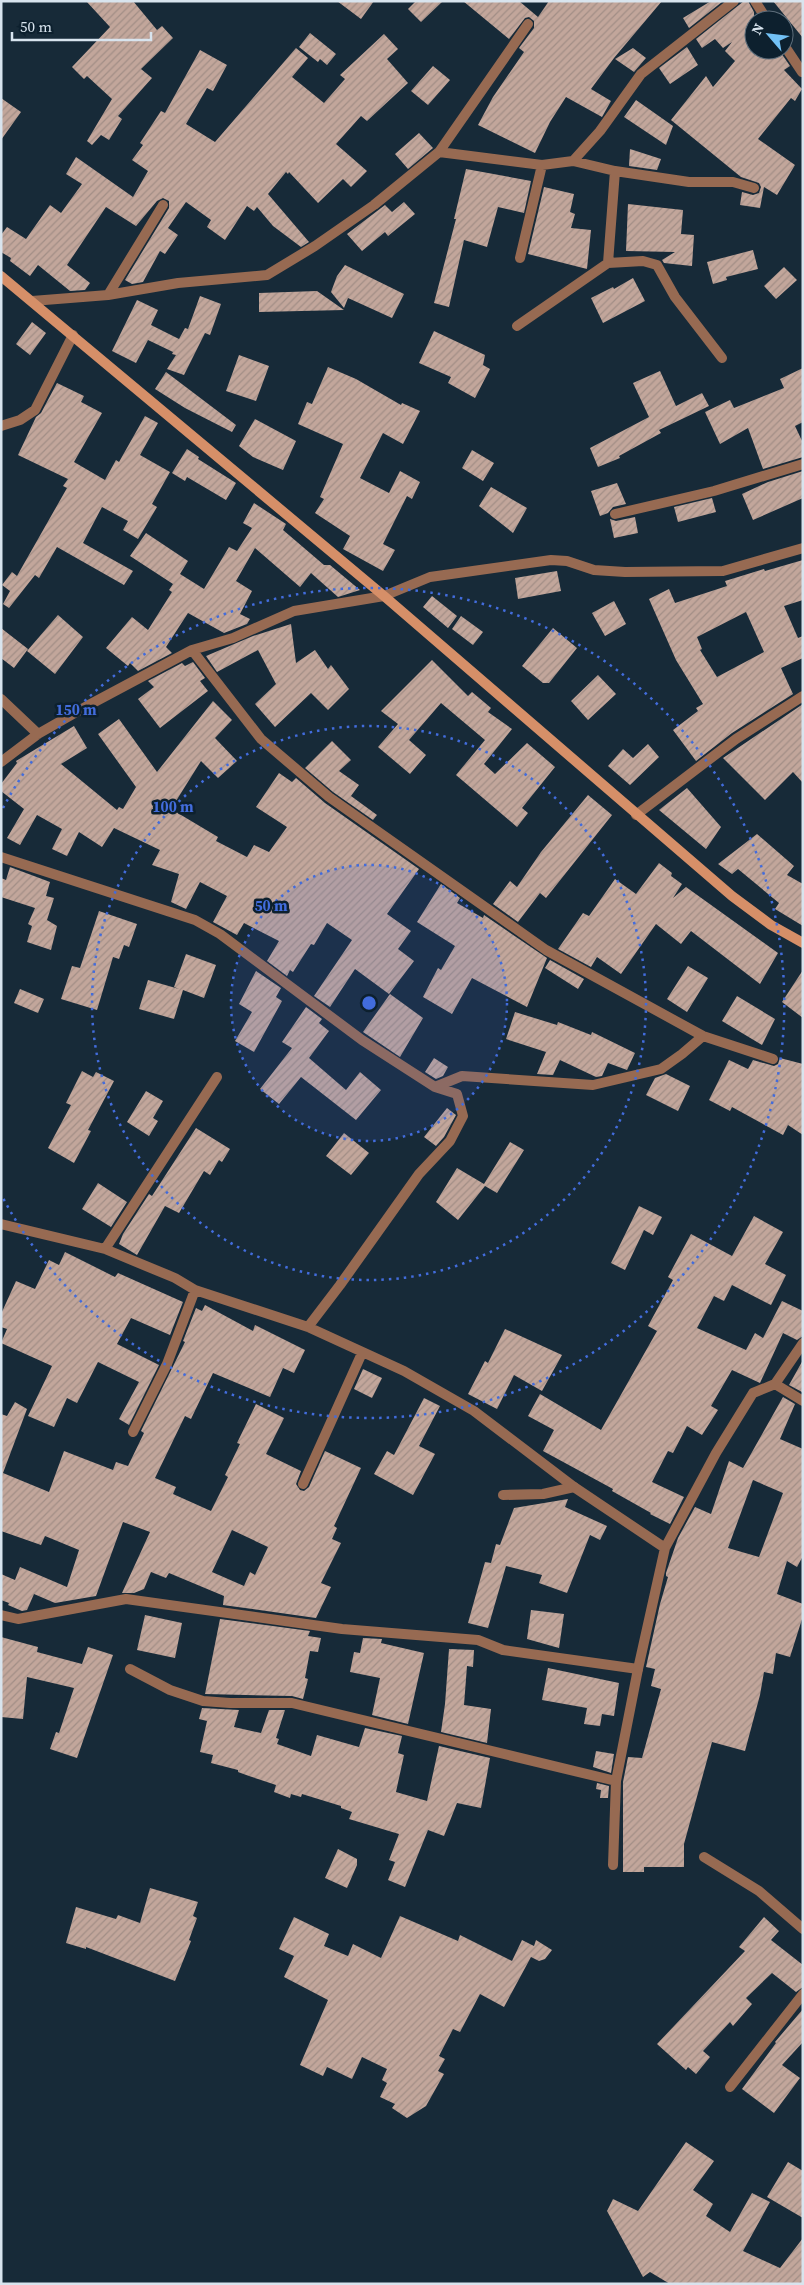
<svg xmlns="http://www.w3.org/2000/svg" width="804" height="2285" font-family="'Source Serif 4',serif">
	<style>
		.building { fill: url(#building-hatch); fill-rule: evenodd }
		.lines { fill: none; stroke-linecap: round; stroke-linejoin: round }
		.service { stroke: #976a52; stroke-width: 10 }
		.minor { stroke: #976a52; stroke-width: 10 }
		.secondary { stroke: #d68f68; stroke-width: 10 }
		.ring { fill: none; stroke: #426cdc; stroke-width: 2.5; stroke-dasharray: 2.5 5 }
		.centre { fill: #426cdc; stroke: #0d202e; stroke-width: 2.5 }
		.ring-label { font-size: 15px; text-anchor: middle; font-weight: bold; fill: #426cdc; stroke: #0d202e; stroke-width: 5; stroke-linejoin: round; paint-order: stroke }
	</style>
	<defs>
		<pattern id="building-hatch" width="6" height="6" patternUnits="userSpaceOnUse" patternTransform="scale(1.25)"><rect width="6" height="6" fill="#c2a69b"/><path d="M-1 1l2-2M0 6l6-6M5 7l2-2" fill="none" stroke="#a28e86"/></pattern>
	</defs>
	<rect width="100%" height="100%" fill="#172a38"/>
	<path class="building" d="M86 1H133L157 30 162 26 173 38 141 69 152 78 118 116 122 119 109 140 101 135 92 145 87 141 112 99 87 76 84 79 72 67 110 27Z
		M337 1H374L361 19Z
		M416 1H443L421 22 408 9Z
		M463 1H519L538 17 549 1H662L614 58 591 89 611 101 602 117 566 97 550 122 535 153 478 125 493 97 524 52 519 48 534 28V21L529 17 525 18 509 39Z
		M711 1 722 2 689 28 683 18Z
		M744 1H748L754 12V50H779L790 66 784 70 802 89 795 101 791 98 758 139 795 165 777 195 764 187 760 208 740 205 742 192 753 195 759 193 761 187 759 183 741 177 671 120 706 76 713 87 735 61 725 51 732 42 723 48 715 39 702 48 696 39Z
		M773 1H803V38Z
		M310 33 336 54 327 65 320 59 318 62 299 47Z
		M384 34 398 49 387 59 408 83 367 121 361 116 336 144 367 171 351 187 343 179 318 203 289 172 288 174 286 172 268 194 309 242 301 247 273 226 257 207 254 211 247 206 225 240 207 227 211 220 186 202 168 228 178 235 165 254 160 251 143 282 132 284 125 280 169 208V201L163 198 157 201 136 226 106 207 67 265 90 283 85 290 70 291 38 265 30 276 10 261 11 258 1 252V235L7 227 26 239 50 205 61 213 82 184 66 174 76 157 133 197 148 171 132 160 143 145 140 143 161 111 165 113 200 50 227 65 213 91 207 88 186 124 215 142 296 48 308 58 292 77 324 103 345 79 340 75Z
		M687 47 698 65 670 84 659 68Z
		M633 48 646 58 634 72 615 59Z
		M433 66 450 80 428 105 411 91Z
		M1 98 21 112 1 140Z
		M636 100 673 126 666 145 624 117Z
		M419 133 433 148 408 169 395 154Z
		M630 149 661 159 657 170 629 166Z
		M466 169 531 181 524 213 498 207 487 247 464 240 449 307 434 303 456 219H454Z
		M544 187 574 194 570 212 575 214 571 228 591 230 587 269 528 254Z
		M404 202 415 214 388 236 385 232 362 251 347 234 385 205 392 212Z
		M628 204 683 210 681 234 694 235 692 266 664 263 662 260 675 252 626 251Z
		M753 250 758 269 726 277 727 280 713 284 707 262Z
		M345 265 404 294 392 318 348 298 344 308 331 292 337 276Z
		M784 267 797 280 776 299 764 286Z
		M633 278 645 301 603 323 591 298 613 287 614 289Z
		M317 291 344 310 259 312V293Z
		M200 296 221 304 210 335 205 333 184 375 167 369 176 355 172 354 173 352 148 340 136 363 112 351 137 300 158 310 151 325 179 339 185 328 188 329Z
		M32 322 46 333 30 355 16 344Z
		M434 331 485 355 483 365 490 369 475 398 448 383 451 377 419 363Z
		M239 355 269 366 256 401 226 391Z
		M328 367 356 379 401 405 402 403 420 411 403 444 383 433 360 478 389 493 400 471 420 482 412 499 407 496 383 544 395 550 383 571 343 549 350 536 315 513 324 499 320 497 343 444 298 424 307 402 312 404Z
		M803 368V422L795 426 803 443V457L763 469 748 428 720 444 705 412 730 400 734 408 784 388 780 379Z
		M660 371 676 406 702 393 709 406 659 430 661 433 619 456 620 458 598 467 590 448 649 417 633 383Z
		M166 372 236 425 232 432 185 408 155 389Z
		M57 383 84 396 81 402 102 413 74 462 105 480 116 460 119 462 145 416 158 423 140 455 170 472 152 504 157 507 138 539 123 530 128 521 102 507 83 543 133 571 124 585 57 547 39 578 35 575 9 608 3 604 10 591 2 585 12 572 17 576 67 488 63 486 68 479 18 455 36 417 41 413Z
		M255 419 296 441 283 470 253 457 239 446Z
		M187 449 199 457 198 459 236 483 226 500 187 477 185 481 172 473Z
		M472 450 494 463 483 481 462 468Z
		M803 471V498L753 520 742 494 768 482Z
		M617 483 626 504 613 507 608 513 600 516 591 491Z
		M491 487 527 508 513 533 479 506Z
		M712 498 716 512 678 522 674 507Z
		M254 503 286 524 283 530 324 565H330L360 590 338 597 311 573 300 587 255 548 236 581 252 591 240 614 250 619 247 624 224 633 188 613 166 647 172 653 138 671 130 663 128 666 106 648 132 617 148 630 172 592 169 590 173 584 130 556 146 533 188 561 180 574 204 589 229 547 237 551 252 528 243 523Z
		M635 517 638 533 614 538 610 519 616 521Z
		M803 560V600L784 606 798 638 803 636V658L781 668 793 694 732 733 696 761 673 730 698 711 696 708 703 704 676 660 649 599 669 589 675 603 727 586 725 581 764 569 765 571ZM746 612 764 652 717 677 700 650 702 649 697 637Z
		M557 571 561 591 518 599 515 578Z
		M432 596 457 616 448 628 423 607Z
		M614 601 626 624 605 636 592 613Z
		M58 615 83 637 55 674 27 651Z
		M461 616 483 632 473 645 452 629Z
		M291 624 296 663 315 650 328 669 331 665 349 689 328 710 311 693 275 727 255 704 276 684 258 650 217 672 206 656 253 636Z
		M1 628 28 649 14 668 1 658Z
		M553 628 577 648 549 683H543L522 666Z
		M432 660 468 696 472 692 491 708 488 712 512 729 484 764 495 774 527 743 555 767 522 808 528 813 517 827 456 775 485 740 441 703 409 740 426 755 410 774 378 747 398 724 381 711Z
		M193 662 205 678 200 681 208 691 160 728 138 699 154 687 148 681 182 663 185 666Z
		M598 675 616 694 588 720 571 701Z
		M213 701 232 720 215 738 237 761 218 778 201 761 171 809 218 837 216 841 247 857 254 845 269 852 287 827 256 807 279 773 292 782 296 778 325 803 419 869 387 914 411 931 398 949 414 961 389 994 355 969 330 1007 314 996 352 940 327 923 314 945 311 944 293 972 290 970 287 976 267 961 279 941 244 923 237 935 213 922 227 896 200 882 186 909 171 902 179 874 152 865 160 850 114 828 102 847 79 832 67 856 52 849 62 829 37 815 20 845 7 838 24 809 1 791V784L17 763 16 761 74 726 87 748 61 764 117 810 119 807 123 809 136 787 98 734 119 719 157 772Z
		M803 704V783L793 772 765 800 723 758Z
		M332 741 351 760 339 771 359 785 351 796 377 815 373 820 333 792 305 768Z
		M648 744 659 757 630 785 608 766 623 749 633 758Z
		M687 788 721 827 706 849 659 810Z
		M588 795 612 815 546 898 540 893 518 922 493 904 510 881 517 887 541 852Z
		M757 834 794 866 787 875 803 884V926L775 909 779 903 738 869 732 874 718 864Z
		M659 863 672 873 671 876 682 884 673 898 686 887 778 953 760 984 691 931 681 944 656 924 621 974 597 957 591 967 558 949 583 913 589 916 615 879 636 894Z
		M10 867 50 882 46 896 54 898 47 920 57 926 51 950 27 942 32 926 28 924 35 908 1 897V878L6 880Z
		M441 884 460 898 457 903 483 918 484 915 547 958 527 1007 472 978 452 1014 423 997 438 968 441 970 455 946 417 922Z
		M99 911 137 924 129 947 124 945 119 959 113 957 97 1010 61 999 72 966 80 968Z
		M186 954 216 965 204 998 183 990 174 1019 139 1009 148 980 179 989 174 987Z
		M550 960 584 979 578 989 545 968Z
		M688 966 708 978 687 1012 667 999Z
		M803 970V1018L782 1002Z
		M256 971 281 988 276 997 282 1001 254 1052 235 1041 252 1012 239 1004Z
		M20 989 44 999 38 1013 14 1003Z
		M390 994 423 1018 400 1057 363 1032Z
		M737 996 775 1019 762 1045 722 1021Z
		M306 1007 322 1019 319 1023 329 1031 309 1058 346 1090 360 1072 381 1090 356 1120 301 1077 279 1104 260 1089 292 1048 282 1042Z
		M515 1012 557 1025 558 1022 591 1035 592 1032 635 1053 627 1070 608 1063 602 1076 596 1077 560 1060 553 1075 537 1074 546 1052 506 1039Z
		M434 1058 448 1067 443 1076 436 1079 425 1072Z
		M780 1058 803 1064V1135L788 1125 783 1135 732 1107 730 1111 709 1100 729 1060 748 1069 753 1060 774 1066 778 1064Z
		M82 1071 93 1077 96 1072 114 1081 88 1130 91 1131 74 1163 48 1148 71 1105 66 1103Z
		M666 1074 690 1086 678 1111 646 1095 655 1078Z
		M146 1091 163 1101 153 1118 158 1121 149 1136 127 1122Z
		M447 1108 456 1115 444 1137 436 1146 424 1137Z
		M196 1128 230 1149 222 1162 219 1160 210 1175 204 1171 179 1213 165 1206 137 1255 119 1244 123 1234 149 1194 152 1196Z
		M344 1133 369 1153 351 1175 326 1156Z
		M510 1142 524 1150 497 1193 485 1186 458 1220 436 1202 457 1168 484 1184Z
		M98 1183 127 1202 111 1227 82 1209Z
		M639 1206 662 1217 653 1235 644 1230 625 1270 611 1263Z
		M754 1216 783 1232 765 1264 786 1275 771 1305 732 1285 724 1301 714 1296 697 1328 746 1350 755 1333 763 1338 782 1301 803 1311V1336L797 1340 783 1333 760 1383 732 1370 711 1406 718 1410 702 1435 687 1426 673 1453 668 1451 652 1482 684 1497 670 1524 650 1514 651 1513 612 1491 613 1489 543 1451 554 1430 528 1416 540 1394 601 1430 657 1331 648 1326 673 1280 668 1277 691 1234 732 1256Z
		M65 1252 115 1277 118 1273 183 1302 170 1335 131 1318 117 1344 159 1365 129 1425 119 1419 139 1382 98 1362 77 1403 67 1398 54 1427 28 1416 52 1366 1 1343 7 1329 1 1327V1314L16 1281 35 1289 49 1260 59 1265Z
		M205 1305 253 1331 255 1325 305 1350 294 1373 283 1368 270 1397 213 1373 191 1419 185 1416 155 1478 176 1487 173 1494 211 1511 228 1477 225 1475 240 1444 237 1443 256 1404 284 1418 266 1454 301 1471 296 1484 300 1490 304 1491 309 1487 325 1451 361 1468 334 1526 337 1528 332 1539 341 1543 321 1583 331 1587 316 1618 223 1605 224 1596 169 1573 166 1578 151 1572 144 1589 134 1593H122L150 1532 123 1522 96 1596 55 1603 34 1594 27 1610 22 1611 8 1605 9 1603 1 1600V1574L15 1580 20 1567 67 1587 79 1550 45 1536 41 1545 1 1531V1414L7 1416 15 1402 27 1409 3 1473 49 1492 64 1451 113 1470 116 1462 128 1466 144 1433 141 1431 185 1342 183 1341 196 1308 202 1311ZM232 1530 268 1547 255 1575 250 1572 244 1586 212 1572Z
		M505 1329 562 1355 542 1391 514 1375 497 1409 468 1394 485 1361 488 1363Z
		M803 1360V1391L802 1392 789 1385Z
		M363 1369 382 1378 372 1398 354 1389Z
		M783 1397 795 1404 780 1439 803 1449V1556L797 1567 787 1561 777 1594 803 1604V1616L790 1657 776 1653 773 1674 764 1672 760 1695 745 1751 712 1742 684 1844V1867H644V1872H623V1782L628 1757 642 1758 661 1689 651 1686 655 1669 646 1667 660 1604 668 1577 666 1576V1573L678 1538 695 1507 711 1514 729 1461 743 1468ZM753 1480 783 1493 759 1557 728 1548Z
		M424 1398 440 1406 419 1446 435 1454 413 1495 374 1474 387 1451 394 1455Z
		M568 1499 565 1507 607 1526 600 1540 590 1535 567 1593 539 1583 542 1575 506 1566 488 1628 468 1623 485 1562 491 1563 496 1544 500 1545 514 1508Z
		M531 1610 564 1614 559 1648 527 1639Z
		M145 1615 182 1623 175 1658 137 1650Z
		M220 1619 310 1631 308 1636 321 1638 318 1652 310 1651 305 1678 308 1679 303 1699 292 1696 205 1694Z
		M1 1637 38 1647 37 1652 82 1664 88 1647 113 1655 77 1758 50 1749 56 1732 59 1733 74 1688 27 1677 23 1719 1 1717Z
		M363 1638 382 1639 381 1643 424 1653 408 1724 372 1715 380 1678 350 1672 354 1652 360 1653Z
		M449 1649 474 1650 473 1667 467 1666 464 1705 491 1709 487 1743 441 1732 445 1704Z
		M548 1668 619 1683 614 1716 602 1714 600 1726 584 1724 587 1708 542 1700Z
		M202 1708 239 1710 234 1727 261 1733 269 1710H285L276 1738 279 1739 277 1744 311 1756 317 1735 359 1747 365 1728 402 1736 398 1753 404 1755 396 1792 427 1801 439 1746 490 1758 481 1808 457 1803 444 1836 428 1830 405 1887 388 1880 395 1862 389 1860 399 1834 349 1819 352 1812 341 1808V1806L302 1794 301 1797 291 1794 290 1798 274 1792 276 1785 249 1776 238 1772V1770L211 1763 213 1755 200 1752 207 1721 199 1719Z
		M596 1751 614 1754 611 1773 593 1767Z
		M597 1783 609 1786 608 1798H600L601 1790 596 1789Z
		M338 1849 357 1859V1865L347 1888 325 1878Z
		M150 1888 198 1902 193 1916 197 1918 189 1940 191 1941 175 1981 86 1947V1949L66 1943 76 1907 116 1919 118 1915 140 1923Z
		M400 1916 458 1941 460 1935 512 1961 522 1940 534 1946 536 1940 552 1950 545 1959 539 1961 531 1957 504 2007 480 1994 460 2032 453 2029 439 2056 445 2059 438 2071 444 2074 426 2106 407 2118 392 2108 395 2104 380 2097 387 2083 382 2080 387 2069 362 2057 352 2079 327 2067 323 2076 300 2065 328 2000 284 1977 294 1956 279 1949 294 1917 329 1934 324 1946 348 1956 353 1944 381 1958Z
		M764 1917 779 1931 771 1940 803 1965V1987L796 1992 772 1973 746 1998 752 2004 733 2026 730 2022 703 2051 710 2057 696 2074 688 2067 686 2070 657 2044 745 1951 739 1947Z
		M803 2009V2042L782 2065 800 2078 774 2113 742 2089 776 2043 775 2042Z
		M686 2142 714 2161 693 2190 713 2204 706 2216 730 2232 752 2193 770 2202 743 2251 780 2268 803 2238V2284H670L650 2272 643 2277 607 2211 613 2199 638 2211Z
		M788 2162 803 2171V2218L767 2197Z"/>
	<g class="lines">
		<path class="service" d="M503 1495 543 1494 574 1487
			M1 1615 18 1619 126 1599 342 1629 478 1640 503 1650 638 1669"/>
		<path class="minor" d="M755 1 767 20
			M784 45 802 72
			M439 152 542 165 573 161 615 171 689 182H733L754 188
			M573 161 600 131 641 74 734 1
			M520 258 542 165
			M608 263 615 171
			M108 295 163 205
			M32 301 108 295 178 283 267 275 315 246 374 205 439 152 528 24
			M517 326 608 263 643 261 657 265 675 297 722 358
			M1 426 20 420 35 410 73 335
			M615 514 714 491 803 464
			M192 650 261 739 329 797 546 950 703 1036 773 1059
			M1 699 38 734
			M1 762 38 734 87 706 192 650 233 638 294 611 384 596 430 577 551 560 567 561 594 570 625 572 723 571 803 548
			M636 815 736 739 803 696
			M1 857 195 920 220 934 362 1040 435 1087 457 1094 463 1116 450 1141 419 1174 340 1285 308 1327
			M435 1087 462 1076 593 1085 661 1069 682 1054 703 1036
			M1 1224 105 1249 175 1278 195 1290 308 1327 404 1371 474 1411 574 1487 665 1548
			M105 1249 217 1077
			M775 1384 803 1401
			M133 1432 167 1364 195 1290
			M303 1484 362 1353
			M130 1669 170 1690 203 1701 230 1703H292L616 1781
			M704 1857 759 1891 803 1929
			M613 1865 616 1781 638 1669 665 1548 716 1453 753 1393 775 1384 803 1343
			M730 2087 803 1994"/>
		<path class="secondary" d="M1 276 384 596 732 896 771 925 803 943"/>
	</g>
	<circle cx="369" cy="1003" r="138" fill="#426cdc" fill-opacity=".12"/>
	<g class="ring">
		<circle cx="369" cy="1003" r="138"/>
		<circle cx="369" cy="1003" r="277"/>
		<path d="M3 808A415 415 0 1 1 3 1198"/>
	</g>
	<circle cx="369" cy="1003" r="8" class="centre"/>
	<g class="ring-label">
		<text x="76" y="715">150 m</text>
		<text x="173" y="812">100 m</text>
		<text x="271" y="911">50 m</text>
	</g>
	<rect width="804" height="2285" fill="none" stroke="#d8e4ee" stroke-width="5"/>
	<g transform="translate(769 35) rotate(298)"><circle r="24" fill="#0d202e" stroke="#5e6e7b"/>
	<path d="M0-4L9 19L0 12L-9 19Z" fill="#72c1f5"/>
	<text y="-8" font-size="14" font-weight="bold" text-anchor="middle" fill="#d8e4ee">N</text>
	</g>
	<path d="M12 32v8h139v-8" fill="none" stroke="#d8e4ee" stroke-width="2.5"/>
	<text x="20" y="32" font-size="15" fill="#d8e4ee" stroke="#0d202e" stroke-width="4" paint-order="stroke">50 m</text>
</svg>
